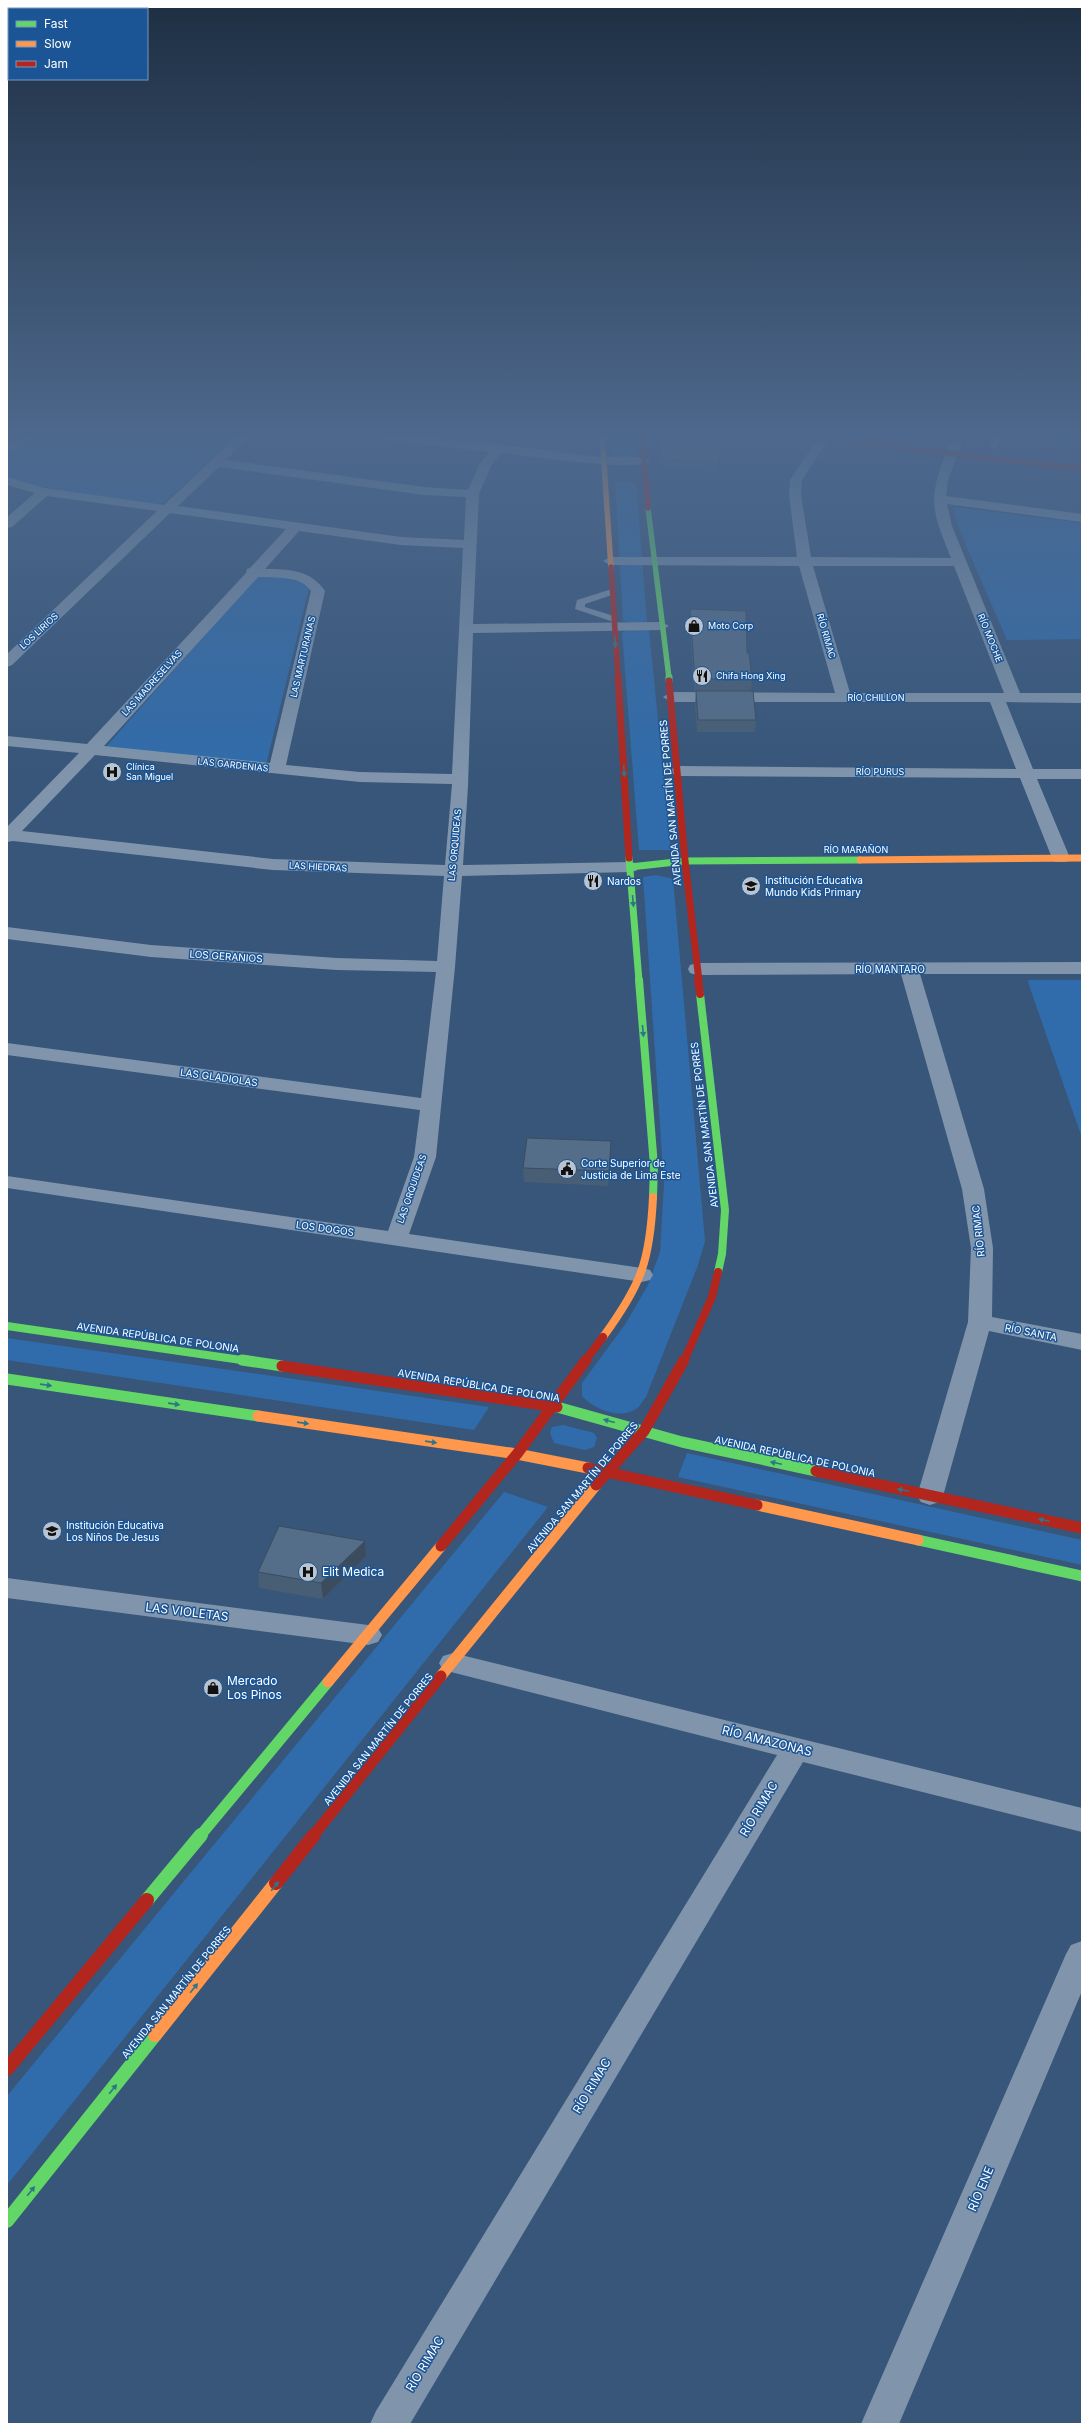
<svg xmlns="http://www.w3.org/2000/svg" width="1089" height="2431" font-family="Inter,sans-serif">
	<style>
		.green { fill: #306cab }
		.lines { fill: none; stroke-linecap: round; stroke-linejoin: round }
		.lane { fill: #8095ab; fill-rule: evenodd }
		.street { fill: #8095ab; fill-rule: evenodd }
		.fast-far4 { stroke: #63d668; stroke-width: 5.5 }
		.fast-far3 { stroke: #63d668; stroke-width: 7 }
		.fast-far2 { stroke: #63d668; stroke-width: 8 }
		.fast-far1 { stroke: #63d668; stroke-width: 11 }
		.fast { stroke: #63d668; stroke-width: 14 }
		.slow-far4 { stroke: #ff974d; stroke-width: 5.5 }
		.slow-far3 { stroke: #ff974d; stroke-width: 7 }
		.slow-far2 { stroke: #ff974d; stroke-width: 8 }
		.slow-far1 { stroke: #ff974d; stroke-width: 11 }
		.slow { stroke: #ff974d; stroke-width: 14 }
		.jam-far4 { stroke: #b3261e; stroke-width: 5.5 }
		.jam-far3 { stroke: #b3261e; stroke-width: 7 }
		.jam-far2 { stroke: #b3261e; stroke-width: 8 }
		.jam-far1 { stroke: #b3261e; stroke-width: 11 }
		.jam { stroke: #b3261e; stroke-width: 14 }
		.wall { fill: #485e75 }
		.shaded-wall { fill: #3b4c5f }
		.building { fill: #546d88; stroke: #3b4c5f }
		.oneway { fill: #2d758a }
		.labels { text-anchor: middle; stroke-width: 3; stroke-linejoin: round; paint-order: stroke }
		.far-poi-label { font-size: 9px; fill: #fff; stroke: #1b5595; text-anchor: start }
		.far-street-label { font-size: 9px; fill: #fff; stroke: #1b5595 }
		.street-label { font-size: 10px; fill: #fff; stroke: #1b5595 }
		.poi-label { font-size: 10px; fill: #fff; stroke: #1b5595; text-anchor: start }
		.near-poi-label { font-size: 12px; fill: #fff; stroke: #1b5595; text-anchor: start }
		.near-street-label { font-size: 12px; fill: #fff; stroke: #1b5595 }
	</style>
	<rect width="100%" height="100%" fill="#375679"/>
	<path class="green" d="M46 435H237L165 502 154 505 53 489 7 478V451Z
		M610 435H632L634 457H611Z
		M1015 439 1082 445 1081 448 1014 440Z
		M615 482H636L647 622 639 623 623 621Z
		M953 507 1082 523V639L1007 640 958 527Z
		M256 577C276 577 293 574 309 588L266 765 105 748Z
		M634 629 649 630 671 850H639L622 632Z
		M656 875 673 879 705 1241 698 1265 646 1397C643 1400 640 1407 636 1409 619 1420 594 1409 582 1396V1383L626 1323 648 1285 660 1252 664 1184 643 877Z
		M1028 980H1082V1138L1029 985Z
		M7 1338 489 1407 474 1430 7 1360Z
		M563 1425 594 1433 597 1438 594 1447 585 1450 554 1443 550 1433 552 1427Z
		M687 1453 1082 1540V1565L678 1477Z
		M504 1492 548 1507 7 2185V2096Z"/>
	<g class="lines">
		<path class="lane" d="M921 435H929L924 440 920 438Z
			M994 435H1002L997 447 993 449 989 447Z
			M612 589 615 590V594L585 604V607L617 617V621H611L575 609 577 600Z"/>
		<path class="street" d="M29 435H46L7 452V444Z
			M238 435H251L226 460 424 487 468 490 479 465 489 452 377 439 371 435C447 435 524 448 600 457 610 458 645 454 650 461 642 473 521 455 501 453L491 466 479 494 473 624 662 622 669 626 662 630 473 633 468 786 463 865 630 862 636 863 639 867 636 871 630 872 462 876 455 967 436 1157 409 1234 642 1268 650 1270 653 1275 650 1280 642 1282 7 1188V1176L388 1231 414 1157 420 1110 7 1055V1043L421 1098 436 972 337 970 151 957 7 939V927L151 945 337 958 437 961 444 876 273 870 13 841 7 842V827L79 753 7 746V736L87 744 246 573 247 569 250 568 286 529 170 513 12 665 7 667V654L157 511 47 496 12 527 7 528V517L35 493 7 485V477L45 488 164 505ZM219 467 424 495 466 497 464 540 401 537 178 506ZM299 531 401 545 463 548 452 774 360 772 286 765 325 591C311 570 289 569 265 569ZM258 577C275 578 300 575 311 591L270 763 104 746ZM95 755 360 782 452 784 445 865 273 859 22 831Z
			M823 435 829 439 802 480 801 495 811 557 951 558C934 515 927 503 944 458 947 451 948 440 956 438L962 442 948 480 946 496 1082 514V522L947 504 952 526 1020 693H1082V703L1006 702 1033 769H1082V779H1037L1070 858 1067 862H1055L1052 858 1020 778 679 776 673 774 671 771 673 768 679 766 1016 769 990 702H671L663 697 671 692 835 693 799 566 610 565 603 561 610 557H797L789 495 790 480 819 436ZM813 566H954L1004 693H850Z
			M1082 962V974H920L984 1189 993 1248 992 1317 1082 1334V1350L989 1331 943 1496 939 1502 930 1505 921 1502 917 1496 968 1322 971 1248 962 1189 901 974 697 975 690 973 688 969 690 965 697 963Z
			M7 1578 368 1625 378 1628 382 1635 378 1642 368 1645 7 1598Z
			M453 1653 1082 1808V1832L803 1762 410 2424H370L376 2411 777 1755 443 1670 439 1663 443 1656Z
			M1082 1941V1991L899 2424H861L1066 1954 1071 1945Z"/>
		<path class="fast-far4" d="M648 508 669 678"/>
		<path class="fast-far3" d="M669 677V681
			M629 858 639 981
			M630 867 685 861 860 860"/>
		<path class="fast-far2" d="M639 980 654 1166 653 1197
			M700 994 725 1210 722 1254 718 1272
			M7 1326 248 1361"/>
		<path class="fast-far1" d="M242 1360 282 1366
			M7 1379 258 1416
			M557 1407 682 1442 816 1471
			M918 1540 1082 1576
			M200 1836 328 1682"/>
		<path class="fast" d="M147 1900 201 1835
			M7 2221 155 2035"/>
		<path class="slow-far4" d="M602 435 611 567"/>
		<path class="slow-far3" d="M860 860 1082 858"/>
		<path class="slow-far2" d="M603 1337C641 1285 650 1262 653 1197"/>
		<path class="slow-far1" d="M258 1416 517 1454 588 1468
			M757 1505 918 1540
			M441 1676 596 1485
			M328 1682 441 1546"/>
		<path class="slow" d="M155 2035 276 1883"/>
		<path class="jam-far4" d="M642 435 648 508
			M792 435 1082 469
			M611 567 618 678"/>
		<path class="jam-far3" d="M618 677 629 858
			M669 681 685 861 699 981"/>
		<path class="jam-far2" d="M698 980 700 994
			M585 1361 603 1337
			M684 1361 712 1297 718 1272"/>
		<path class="jam-far1" d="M282 1366 557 1407
			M588 1468 757 1505
			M816 1471 1082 1528
			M596 1485 644 1431 684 1360
			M441 1546 517 1454 586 1360
			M313 1836 441 1676"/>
		<path class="jam" d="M276 1883 314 1835
			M7 2069 147 1900"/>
	</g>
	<path class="wall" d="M526 435H574V439L526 438Z
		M660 435 723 445 717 471 661 468 659 444Z
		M690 609 747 653 752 679 751 691H694L690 621Z
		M696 691 756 720 755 732H697L695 704Z
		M610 1156 608 1186 524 1182 523 1168Z
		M365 1541 366 1556 323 1599 259 1588 258 1572Z"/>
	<path class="shaded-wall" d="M724 436 723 445 717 471 718 461Z
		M365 1541 366 1556 323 1599 321 1583Z"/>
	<path class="building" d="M660 435H685L724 436 718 461 661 459Z
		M690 609 746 611 747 653H749L752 679H695Z
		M696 691H753L756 720H698Z
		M527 1138 611 1141 609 1171 523 1168Z
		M279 1526 365 1541 321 1583 258 1572Z"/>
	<defs><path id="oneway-solid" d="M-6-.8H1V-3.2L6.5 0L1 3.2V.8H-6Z"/></defs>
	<g class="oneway">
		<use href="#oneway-solid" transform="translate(615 642) rotate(86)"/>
		<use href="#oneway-solid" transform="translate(624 771) rotate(87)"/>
		<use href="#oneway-solid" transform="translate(633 901) rotate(85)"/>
		<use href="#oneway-solid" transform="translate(643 1031) rotate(85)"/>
		<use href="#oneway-solid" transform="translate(46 1385) rotate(8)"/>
		<use href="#oneway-solid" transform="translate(174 1404) rotate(8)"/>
		<use href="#oneway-solid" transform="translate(609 1421) rotate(-165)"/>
		<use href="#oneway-solid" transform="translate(303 1423) rotate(8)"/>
		<use href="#oneway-solid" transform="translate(431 1442) rotate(8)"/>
		<use href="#oneway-solid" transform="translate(776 1463) rotate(-168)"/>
		<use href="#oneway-solid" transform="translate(903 1490) rotate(-168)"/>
		<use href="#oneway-solid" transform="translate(1044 1520) rotate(-168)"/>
		<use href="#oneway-solid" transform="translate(275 1886) rotate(-51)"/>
		<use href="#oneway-solid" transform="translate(194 1988) rotate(-51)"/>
		<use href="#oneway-solid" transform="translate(113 2089) rotate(-51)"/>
		<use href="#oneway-solid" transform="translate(31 2191) rotate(-51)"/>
	</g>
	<linearGradient id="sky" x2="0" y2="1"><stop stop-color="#1e2f43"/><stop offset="0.56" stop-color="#4d688c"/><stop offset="1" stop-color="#4d688c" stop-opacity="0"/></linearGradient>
	<rect width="1089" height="775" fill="url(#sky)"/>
	<defs>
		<symbol id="shop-disc" viewBox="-11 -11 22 22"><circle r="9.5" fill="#b9c4d0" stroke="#1b5595"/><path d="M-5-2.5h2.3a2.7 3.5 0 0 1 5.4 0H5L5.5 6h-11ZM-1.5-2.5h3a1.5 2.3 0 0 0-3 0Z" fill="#111"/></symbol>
		<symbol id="restaurant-disc" viewBox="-11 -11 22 22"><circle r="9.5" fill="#b9c4d0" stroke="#1b5595"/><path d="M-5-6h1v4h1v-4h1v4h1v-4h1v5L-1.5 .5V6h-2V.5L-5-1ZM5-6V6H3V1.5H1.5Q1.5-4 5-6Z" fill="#111"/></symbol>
		<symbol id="hospital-disc" viewBox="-11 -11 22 22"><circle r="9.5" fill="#b9c4d0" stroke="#1b5595"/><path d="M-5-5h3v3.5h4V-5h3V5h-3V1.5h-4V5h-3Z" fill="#111"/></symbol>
		<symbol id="school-disc" viewBox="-11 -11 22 22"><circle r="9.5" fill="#b9c4d0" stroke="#1b5595"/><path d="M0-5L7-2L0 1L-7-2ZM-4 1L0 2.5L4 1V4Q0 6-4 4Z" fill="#111"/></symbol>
		<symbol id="civic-disc" viewBox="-11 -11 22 22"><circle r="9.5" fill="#b9c4d0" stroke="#1b5595"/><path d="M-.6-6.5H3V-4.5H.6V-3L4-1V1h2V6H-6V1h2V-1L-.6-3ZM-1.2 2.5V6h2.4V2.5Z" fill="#111"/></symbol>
	</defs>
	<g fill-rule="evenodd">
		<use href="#shop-disc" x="683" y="615" width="22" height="22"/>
		<use href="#restaurant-disc" x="691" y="665" width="22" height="22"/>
		<use href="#hospital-disc" x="101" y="761" width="22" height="22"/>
		<use href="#restaurant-disc" x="582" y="870" width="22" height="22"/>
		<use href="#school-disc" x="740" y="875" width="22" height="22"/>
		<use href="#civic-disc" x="556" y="1158" width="22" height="22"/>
		<use href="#school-disc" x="41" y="1520" width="22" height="22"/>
		<use href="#hospital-disc" x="297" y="1561" width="22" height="22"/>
		<use href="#shop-disc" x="202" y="1677" width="22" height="22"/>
	</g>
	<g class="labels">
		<g class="far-poi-label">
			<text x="708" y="629">Moto Corp</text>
			<text x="716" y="679">Chifa Hong Xing</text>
			<text x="126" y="770">Clínica<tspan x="126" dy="10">San Miguel</tspan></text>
		</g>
		<g class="far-street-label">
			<text transform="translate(39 631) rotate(-43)" y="3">LOS LIRIOS</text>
			<text transform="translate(826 636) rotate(74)" y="3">RÍO RIMAC</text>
			<text transform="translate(990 638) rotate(68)" y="3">RÍO MOCHE</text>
			<text transform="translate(303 657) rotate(-77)" y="3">LAS MARTURANAS</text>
			<text transform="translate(152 683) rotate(-48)" y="3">LAS MADRESELVAS</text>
			<text x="876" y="701">RÍO CHILLON</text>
			<text transform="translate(233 765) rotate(6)" y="3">LAS GARDENIAS</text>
			<text x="880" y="775">RÍO PURUS</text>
			<text transform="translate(455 845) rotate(-85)" y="3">LAS ORQUIDEAS</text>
			<text x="856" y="853">RÍO MARAÑON</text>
			<text transform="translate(318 867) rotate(3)" y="3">LAS HIEDRAS</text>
			<text transform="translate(412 1189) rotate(-71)" y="3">LAS ORQUIDEAS</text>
		</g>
		<g class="street-label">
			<text transform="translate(670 803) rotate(-95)" y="4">AVENIDA SAN MARTÍN DE PORRES</text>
			<text transform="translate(226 956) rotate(4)" y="4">LOS GERANIOS</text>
			<text x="890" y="973">RÍO MANTARO</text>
			<text transform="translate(219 1077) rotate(8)" y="4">LAS GLADIOLAS</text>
			<text transform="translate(704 1125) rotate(-97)" y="4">AVENIDA SAN MARTÍN DE PORRES</text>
			<text transform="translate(325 1228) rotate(8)" y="4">LOS DOGOS</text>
			<text transform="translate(978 1231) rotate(-96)" y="4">RÍO RIMAC</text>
			<text transform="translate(1031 1332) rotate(11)" y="4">RÍO SANTA</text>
			<text transform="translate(158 1337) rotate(8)" y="4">AVENIDA REPÚBLICA DE POLONIA</text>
			<text transform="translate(479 1385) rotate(9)" y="4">AVENIDA REPÚBLICA DE POLONIA</text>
			<text transform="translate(795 1456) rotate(12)" y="4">AVENIDA REPÚBLICA DE POLONIA</text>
			<text transform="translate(582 1487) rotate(-50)" y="4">AVENIDA SAN MARTÍN DE PORRES</text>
			<text transform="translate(378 1739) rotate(-51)" y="4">AVENIDA SAN MARTÍN DE PORRES</text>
			<text transform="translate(176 1992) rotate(-51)" y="4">AVENIDA SAN MARTÍN DE PORRES</text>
		</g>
		<g class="poi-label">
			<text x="765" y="884">Institución Educativa<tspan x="765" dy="12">Mundo Kids Primary</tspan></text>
			<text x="607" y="885">Nardos</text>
			<text x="581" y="1167">Corte Superior de<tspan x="581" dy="12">Justicia de Lima Este</tspan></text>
			<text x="66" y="1529">Institución Educativa<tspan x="66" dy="12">Los Niños De Jesus</tspan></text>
		</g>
		<g class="near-poi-label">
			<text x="322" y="1576">Elit Medica</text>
			<text x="227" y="1685">Mercado<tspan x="227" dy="14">Los Pinos</tspan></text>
		</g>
		<g class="near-street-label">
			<text transform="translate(187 1612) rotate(7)" y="4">LAS VIOLETAS</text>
			<text transform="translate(767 1741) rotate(14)" y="4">RÍO AMAZONAS</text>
			<text transform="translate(759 1809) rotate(-59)" y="4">RÍO RIMAC</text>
			<text transform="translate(592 2086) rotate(-59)" y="4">RÍO RIMAC</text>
			<text transform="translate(981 2189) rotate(-67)" y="4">RÍO ENE</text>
			<text transform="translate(425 2364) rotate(-59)" y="4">RÍO RIMAC</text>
		</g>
	</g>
	<rect width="1089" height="2431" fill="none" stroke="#ffffff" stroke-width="16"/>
	<rect x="8" y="8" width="140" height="72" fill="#1b5595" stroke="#7699bf"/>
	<rect x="16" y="21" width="20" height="6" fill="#63d668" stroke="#7699bf"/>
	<text x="44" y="28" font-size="12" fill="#ffffff">Fast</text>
	<rect x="16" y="41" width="20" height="6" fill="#ff974d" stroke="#7699bf"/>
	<text x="44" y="48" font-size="12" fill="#ffffff">Slow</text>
	<rect x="16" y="61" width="20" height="6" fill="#b3261e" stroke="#7699bf"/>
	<text x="44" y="68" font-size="12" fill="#ffffff">Jam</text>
</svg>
